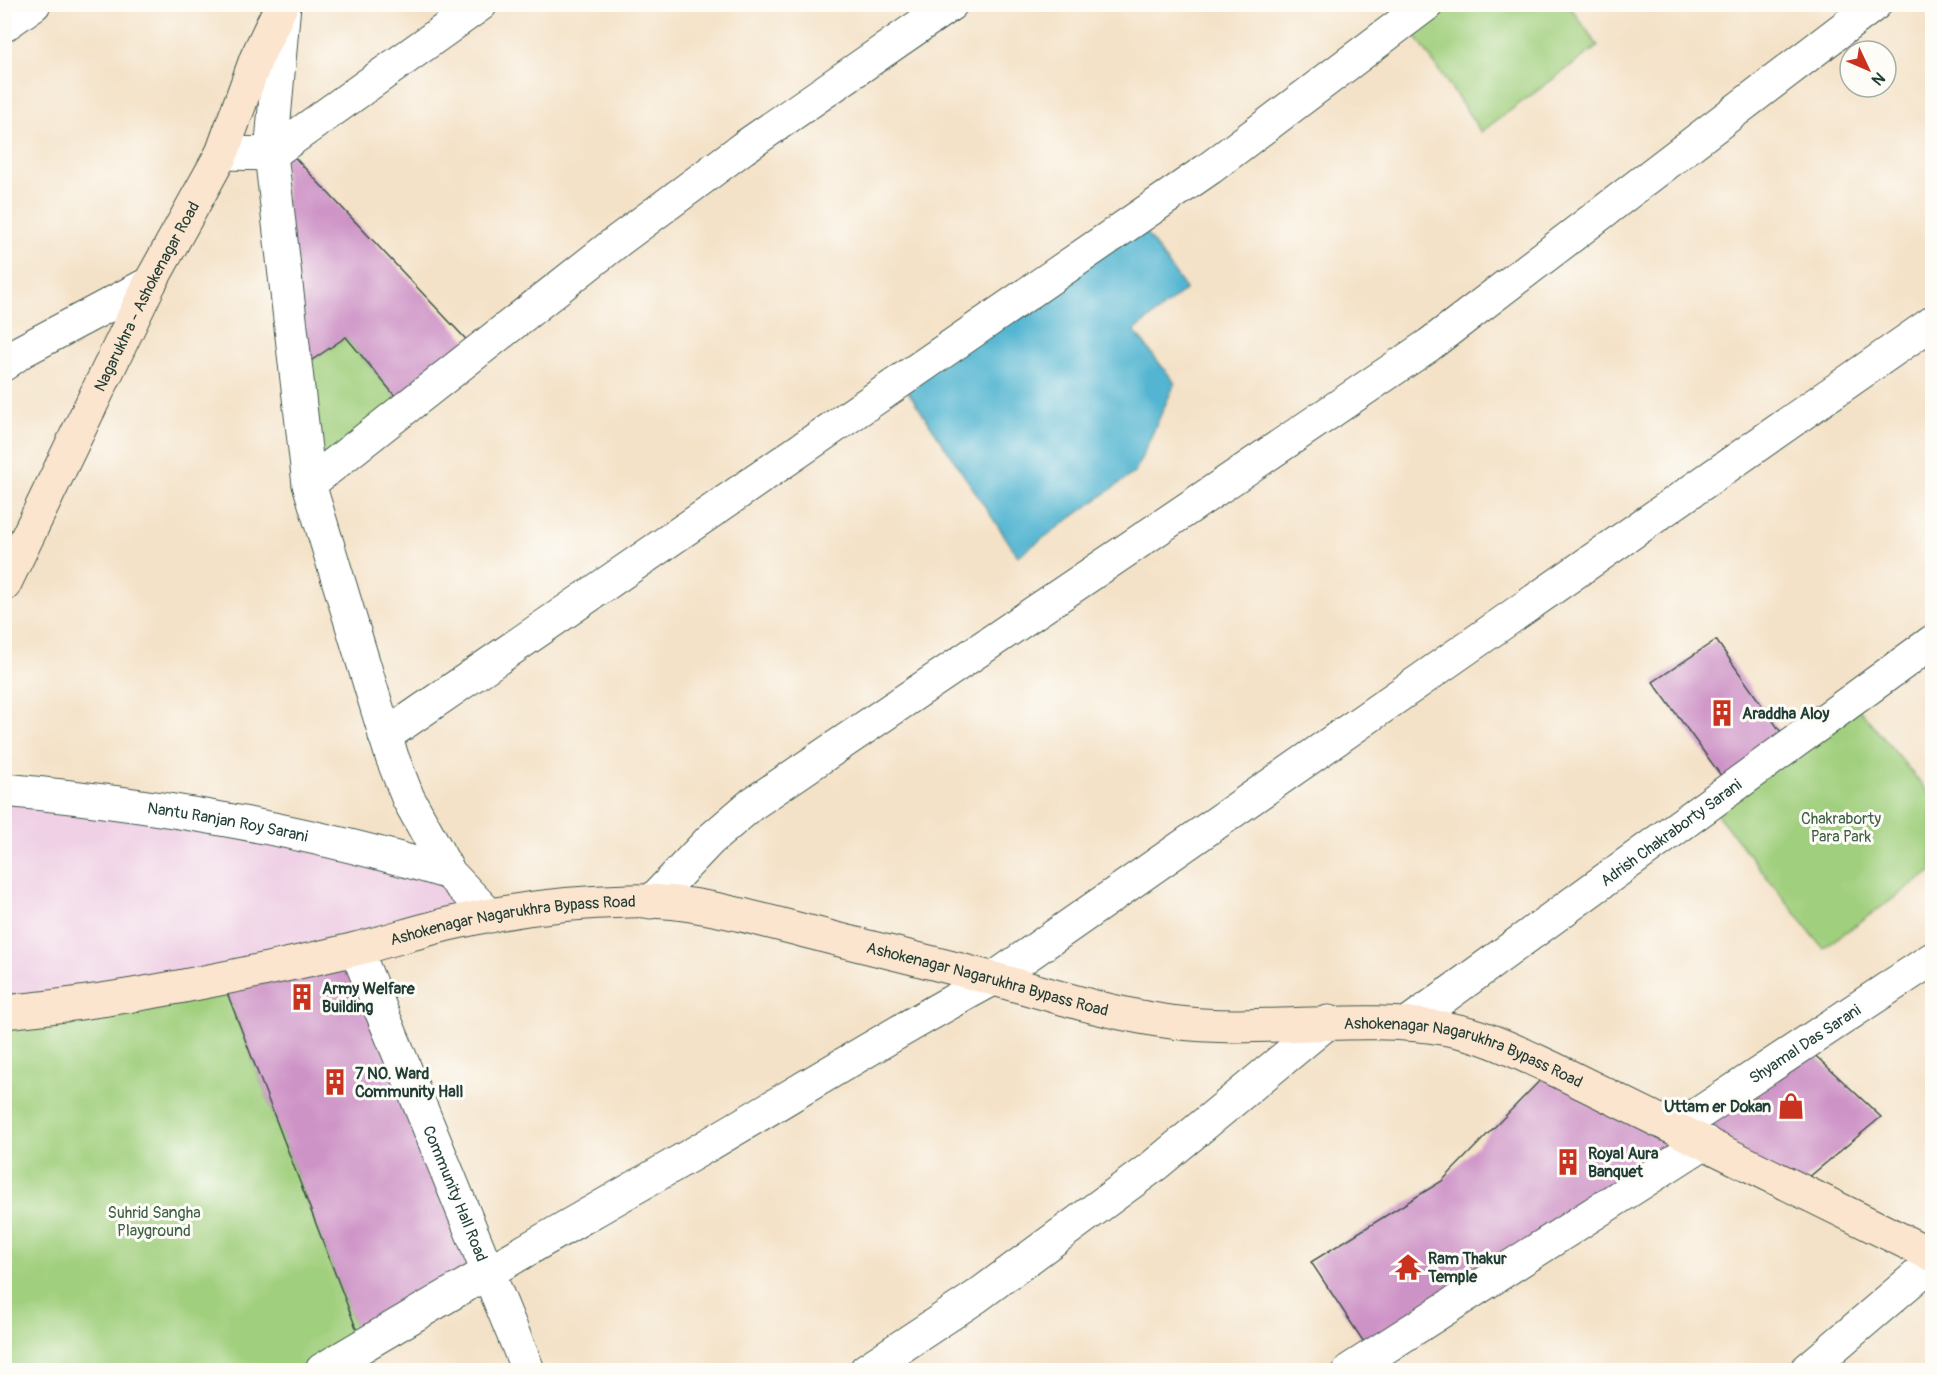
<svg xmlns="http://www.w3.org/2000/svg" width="1937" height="1375" font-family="Pangolin,sans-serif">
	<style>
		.built { fill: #efd0e5 }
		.green { fill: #a0cf7d; stroke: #608658; stroke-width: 1.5 }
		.water { fill: #52b5d1; stroke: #387982; stroke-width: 1.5 }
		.building { fill: #cd92c6 }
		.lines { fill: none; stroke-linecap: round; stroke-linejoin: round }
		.street-casing { stroke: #3f564a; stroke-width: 35 }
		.secondary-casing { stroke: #3f564a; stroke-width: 35 }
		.street { stroke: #fff; stroke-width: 33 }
		.secondary { stroke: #fce5cf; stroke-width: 33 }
		.labels { text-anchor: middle; stroke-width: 6; stroke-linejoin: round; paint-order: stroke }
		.street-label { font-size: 16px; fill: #1f3d34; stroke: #fdfcf7 }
		.poi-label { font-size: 16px; font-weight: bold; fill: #1f3d34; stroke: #fdfcf7; text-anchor: start }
		.park-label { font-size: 16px; fill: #3f6246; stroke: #fdfcf7 }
	</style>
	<rect width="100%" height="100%" fill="#fdfcf7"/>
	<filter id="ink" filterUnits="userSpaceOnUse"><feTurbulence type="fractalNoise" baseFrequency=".0167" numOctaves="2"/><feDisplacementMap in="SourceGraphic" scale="12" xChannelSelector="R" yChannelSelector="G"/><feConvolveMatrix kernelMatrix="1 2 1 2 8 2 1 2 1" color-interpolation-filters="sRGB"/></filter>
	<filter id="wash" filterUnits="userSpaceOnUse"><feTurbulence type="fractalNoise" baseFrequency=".008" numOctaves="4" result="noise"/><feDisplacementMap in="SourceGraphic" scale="24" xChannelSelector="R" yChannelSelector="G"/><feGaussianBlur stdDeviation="1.35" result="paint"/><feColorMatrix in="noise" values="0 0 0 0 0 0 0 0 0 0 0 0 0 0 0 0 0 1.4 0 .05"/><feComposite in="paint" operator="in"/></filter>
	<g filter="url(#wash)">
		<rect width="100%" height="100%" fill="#f4e2c8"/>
		<path class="built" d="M4 790 449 873 490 916 5 1012Z"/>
		<path class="green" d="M1427 5H1569L1598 46 1481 132 1405 21Z
			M346 337 405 408 309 484 296 371Z
			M1852 700 1932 797V871L1823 948 1708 803Z
			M221 977 363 1346 322 1370H5L4 1008Z"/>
		<path class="water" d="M1136 219 1186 289 1134 331 1175 383 1135 472 1018 556 901 381Z"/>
		<g id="blocks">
			<path class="building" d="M283 145 477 351 405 408 346 337 296 371Z
				M1716 640 1790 745 1730 788 1653 682Z
				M356 949 486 1271 363 1346 221 977Z
				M1804 1045 1881 1117 1797 1187 1705 1142 1373 1356 1311 1262 1442 1181 1552 1068 1677 1128Z"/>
		</g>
	</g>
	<g filter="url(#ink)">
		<use href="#blocks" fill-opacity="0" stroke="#3f564a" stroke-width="1.5"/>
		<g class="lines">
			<defs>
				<g id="street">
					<path d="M284 4 271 154 309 484"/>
					<path d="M4 25 34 4"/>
					<path d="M222 153 271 154 481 4"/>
					<path d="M4 364 22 351 150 283"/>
					<path d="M385 736 1210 168 1427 4"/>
					<path id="s1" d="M4 790C154 804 305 829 449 873"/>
					<path d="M651 902 710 840 752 804 1429 345 1875 4"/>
					<path d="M490 916 449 873 408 798 392 757 309 484 619 240 743 148 951 4"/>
					<path id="s2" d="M356 949 528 1370"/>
					<path id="s3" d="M1407 1024 1932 642"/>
					<path id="s4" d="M1677 1128 1932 959"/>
					<path d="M322 1370C448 1294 576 1222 703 1148 800 1091 894 1032 993 979L1932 323"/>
					<path d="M866 1370 976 1297 1155 1165 1328 1022"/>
					<path d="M1350 1370 1705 1142"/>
					<path d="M1807 1370 1932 1263"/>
				</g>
				<g id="secondary">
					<path id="s5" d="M4 585 150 283 222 153 256 59 282 4"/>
					<path id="s6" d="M4 1012C122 1001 241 976 356 949 387 941 417 932 448 924 507 910 569 902 629 901 689 899 751 917 809 932 870 948 932 962 994 979 1052 995 1110 1014 1171 1022 1263 1034 1356 1013 1448 1029 1485 1035 1519 1053 1552 1068L1932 1255"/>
				</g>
			</defs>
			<use href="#street" class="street-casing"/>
			<use href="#secondary" class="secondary-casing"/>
			<use href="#street" class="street"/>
			<use href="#secondary" class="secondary"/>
		</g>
	</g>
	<defs>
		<symbol id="building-bare" viewBox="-9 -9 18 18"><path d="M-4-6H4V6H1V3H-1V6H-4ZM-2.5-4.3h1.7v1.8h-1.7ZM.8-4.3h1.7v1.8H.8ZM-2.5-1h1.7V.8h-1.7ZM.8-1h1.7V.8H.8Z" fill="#c8321e" stroke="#fdfcf7" stroke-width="2.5" paint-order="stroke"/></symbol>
		<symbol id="shop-bare" viewBox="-9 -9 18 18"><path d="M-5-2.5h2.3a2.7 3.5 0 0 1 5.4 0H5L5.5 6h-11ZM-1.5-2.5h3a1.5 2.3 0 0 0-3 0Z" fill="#c8321e" stroke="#fdfcf7" stroke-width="2.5" paint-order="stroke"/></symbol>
		<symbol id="temple-bare" viewBox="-9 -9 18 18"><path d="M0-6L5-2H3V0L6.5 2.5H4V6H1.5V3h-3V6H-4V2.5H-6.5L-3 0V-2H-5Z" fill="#c8321e" stroke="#fdfcf7" stroke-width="2.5" paint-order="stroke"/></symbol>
	</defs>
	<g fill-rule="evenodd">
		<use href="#building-bare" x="1703" y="694" width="38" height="38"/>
		<use href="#building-bare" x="283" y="978" width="38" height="38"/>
		<use href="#building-bare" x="316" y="1063" width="38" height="38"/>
		<use href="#shop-bare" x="1772" y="1087" width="38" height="38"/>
		<use href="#building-bare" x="1549" y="1143" width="38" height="38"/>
		<use href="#temple-bare" x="1389" y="1248" width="38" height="38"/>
	</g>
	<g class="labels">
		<g class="street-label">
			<text dy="6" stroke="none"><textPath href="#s5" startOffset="322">Nagarukhra - Ashokenagar Road</textPath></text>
			<text dy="6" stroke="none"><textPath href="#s1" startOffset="226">Nantu Ranjan Roy Sarani</textPath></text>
			<text dy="6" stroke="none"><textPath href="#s3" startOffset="326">Adrish Chakraborty Sarani</textPath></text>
			<text dy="6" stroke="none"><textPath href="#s6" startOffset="518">Ashokenagar Nagarukhra Bypass Road</textPath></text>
			<text dy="6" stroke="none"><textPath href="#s6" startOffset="1004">Ashokenagar Nagarukhra Bypass Road</textPath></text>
			<text dy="6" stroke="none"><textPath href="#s4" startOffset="153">Shyamal Das Sarani</textPath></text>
			<text dy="6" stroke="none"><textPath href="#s6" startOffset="1490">Ashokenagar Nagarukhra Bypass Road</textPath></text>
			<text dy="6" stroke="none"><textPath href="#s2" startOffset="264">Community Hall Road</textPath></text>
		</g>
		<g class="poi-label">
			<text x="1742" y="719">Araddha Aloy</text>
			<text x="322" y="994">Army Welfare<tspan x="322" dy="18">Building</tspan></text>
			<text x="355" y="1079">7 NO. Ward<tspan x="355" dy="18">Community Hall</tspan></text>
			<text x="1771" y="1112" text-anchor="end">Uttam er Dokan</text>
			<text x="1588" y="1159">Royal Aura<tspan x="1588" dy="18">Banquet</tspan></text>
			<text x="1428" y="1264">Ram Thakur<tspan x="1428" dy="18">Temple</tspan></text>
		</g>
		<g class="park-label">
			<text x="1841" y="824">Chakraborty<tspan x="1841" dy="18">Para Park</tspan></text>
			<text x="154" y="1218">Suhrid Sangha<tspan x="154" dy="18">Playground</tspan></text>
		</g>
	</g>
	<rect width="1937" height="1375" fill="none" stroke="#fdfcf7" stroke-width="24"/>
	<g transform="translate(1868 69) rotate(134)"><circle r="28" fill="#fdfcf7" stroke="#a4b0a9" stroke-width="1.5"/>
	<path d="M0-4.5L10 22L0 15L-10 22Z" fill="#c8321e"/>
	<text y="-9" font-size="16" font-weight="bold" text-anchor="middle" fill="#1f3d34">N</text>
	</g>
</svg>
